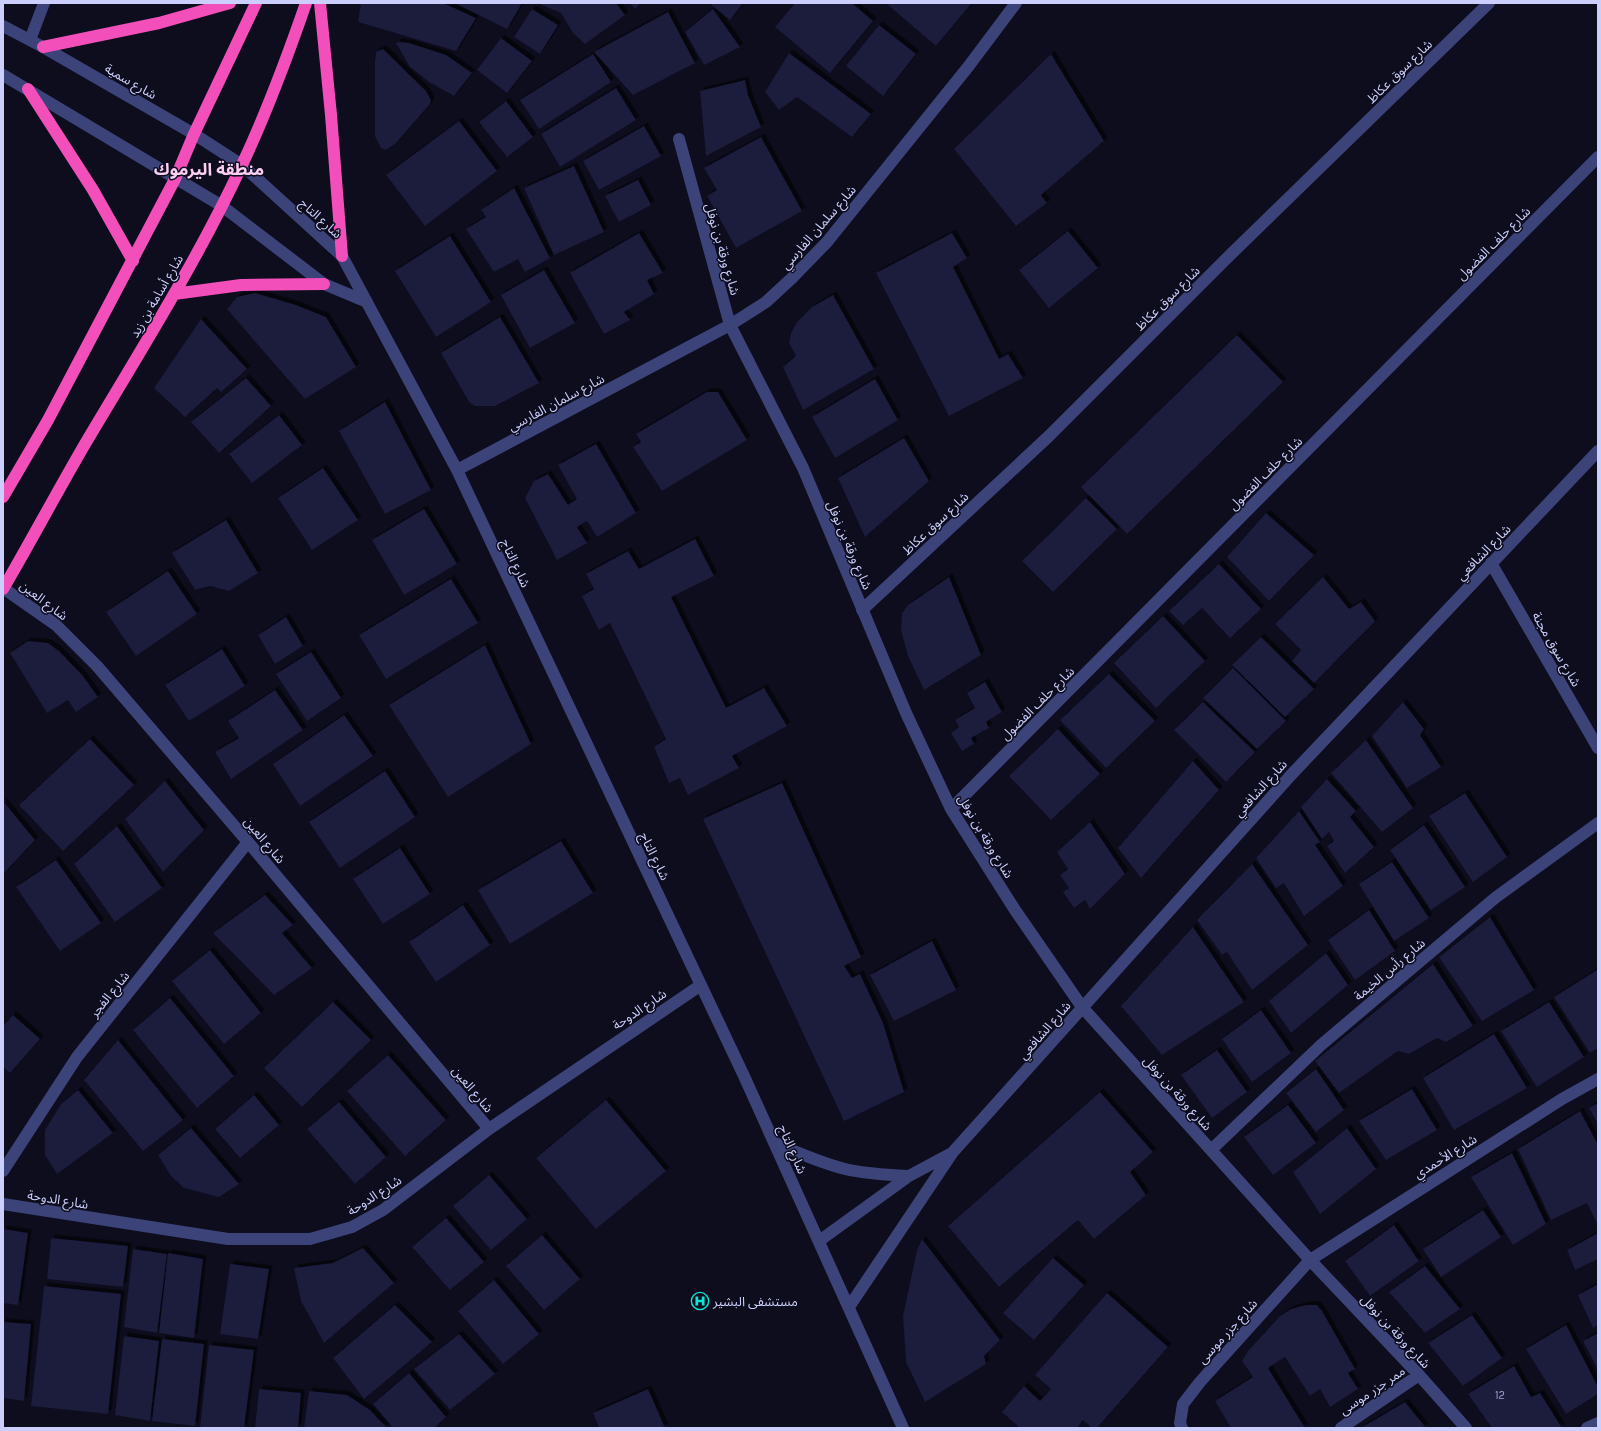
<svg xmlns="http://www.w3.org/2000/svg" width="1601" height="1431" font-family="Karla,'Noto Sans Arabic',sans-serif">
	<style>
		.building { fill: #1b1a3c; filter: url(#shadow) }
		.lines { fill: none; stroke-linecap: round; stroke-linejoin: round }
		.minor { stroke: #3b4379; stroke-width: 12 }
		.highway { stroke: #f34fba; stroke-width: 12 }
		.labels { text-anchor: middle; stroke-width: 3; stroke-linejoin: round; paint-order: stroke }
		.number-label { font-size: 11px; fill: #a0a2cc }
		.street-label { font-size: 13px; fill: #cccffc; stroke: #0d0d1d }
		.poi-label { font-size: 13px; fill: #cccffc; stroke: #0d0d1d; text-anchor: start }
		.district-label { font-size: 17px; font-weight: bold; fill: #fccef3; stroke: #0d0d1d }
	</style>
	<defs>
		<filter id="shadow"><feDropShadow dx="3.5" dy="-3.5" stdDeviation="0" flood-color="#0009"/></filter>
	</defs>
	<rect width="100%" height="100%" fill="#0d0d1d"/>
	<path class="building" d="M361 3H443L476 18 456 51 358 22Z
		M455 3H522L507 29Z
		M541 3H616L625 15 585 44 573 33 561 13 542 5Z
		M630 3H641L635 9Z
		M709 3H743L730 20Z
		M795 3H852L873 21 830 73 775 27Z
		M890 3H972L936 46 888 5Z
		M532 9 558 25 540 54 514 37Z
		M713 9 740 47 704 65 685 32Z
		M668 12 695 63 633 95 594 52Z
		M879 25 916 54 883 96 846 66Z
		M501 38 532 61 507 93 477 70Z
		M399 42 409 43 446 55 472 73 454 96 429 82 410 67 396 43Z
		M383 49 426 91 431 100 430 104 396 143 386 150 381 148 375 136V61L376 52Z
		M789 53 871 114 852 137 797 97 779 110 765 92Z
		M593 54 611 82 539 129 520 100Z
		M1051 54 1104 141 1041 195 1047 203 1016 226 954 149Z
		M745 80 748 95 761 127 706 156 700 91Z
		M616 88 636 120 560 167 541 134Z
		M506 101 533 137 507 157 479 122Z
		M459 121 497 171 425 226 386 175Z
		M644 126 661 156 599 190 583 161Z
		M761 137 802 211 736 248 707 196 717 190 704 168Z
		M574 166 604 232 554 255 524 188Z
		M638 180 651 205 619 222 605 196Z
		M514 188 550 258 525 272 518 259 494 272 466 229 486 217 481 210Z
		M1068 231 1098 268 1049 308 1019 270Z
		M639 233 663 273 647 280 654 294 624 312 630 320 604 334 570 273Z
		M952 233 967 258 953 267 999 359 1008 354 1023 378 949 416 876 273Z
		M450 236 491 302 436 337 395 271Z
		M544 270 575 323 530 348 501 295Z
		M255 293 296 305 326 317 356 367 305 399 227 309 237 297Z
		M833 295 874 369 803 410 783 367 796 356 789 343 791 333 797 322 812 307Z
		M500 317 539 383 495 406H475L469 402 441 353Z
		M201 319 247 369 221 392 217 388 185 417 154 388Z
		M1237 335 1283 382 1127 534 1081 487Z
		M246 378 271 406 219 453 191 422Z
		M875 379 898 420 835 458 812 417Z
		M707 392H718L747 440 662 491 633 447 641 442 636 434Z
		M385 402 431 490 385 514 339 431Z
		M279 415 302 445 252 483 229 454Z
		M904 438 929 481 865 537 838 478Z
		M596 444 636 513 597 537 587 521 577 527 587 543 557 560 525 498 534 481 548 474 568 505 577 499 558 465Z
		M323 468 358 520 312 550 278 498Z
		M1086 498 1117 529 1053 592 1022 561Z
		M424 509 457 564 404 595 372 540Z
		M1266 513 1314 555 1269 601 1227 557Z
		M226 520 258 573 229 591 210 586 195 590 172 553Z
		M695 539 714 576 671 597 726 708 764 688 787 726 732 756 739 768 688 795 680 778 669 783 654 747 666 739 610 623 599 630 582 596 594 589 586 574 628 551 639 569Z
		M1219 564 1261 609 1230 638 1202 608 1183 625 1169 611Z
		M168 571 197 614 136 656 106 612Z
		M949 577 981 655 924 690 908 656 901 630 902 613 908 605Z
		M1323 577 1349 609 1361 602 1375 621 1314 683 1292 661 1301 650 1275 624Z
		M451 579 478 623 386 679 359 635Z
		M1163 616 1205 661 1156 708 1114 663Z
		M286 617 303 646 275 664 258 635Z
		M1261 637 1314 689 1285 717 1232 665Z
		M28 641 48 643 59 651 83 676 98 697 76 712 68 700 47 713 10 653Z
		M485 645 531 744 448 797 389 705Z
		M222 649 245 686 189 721 165 685Z
		M311 652 341 698 307 721 276 674Z
		M1233 668 1286 721 1257 749 1203 698Z
		M1109 674 1155 721 1106 768 1060 720Z
		M985 682 1002 712 986 722 989 728 971 738 974 744 962 751 951 733 959 727 955 720 975 708 967 693Z
		M275 690 303 730 231 779 215 752 239 738 228 721Z
		M1203 702 1255 752 1226 782 1174 730Z
		M1403 702 1424 729 1420 735 1441 767 1407 788 1372 736Z
		M344 715 373 756 300 806 273 764Z
		M1058 729 1100 774 1051 820 1009 776Z
		M90 739 134 785 63 851 19 805Z
		M1366 740 1413 808 1382 832 1331 773Z
		M1193 761 1219 790 1141 878 1118 848Z
		M385 771 415 817 340 868 309 822Z
		M1327 779 1356 811 1350 817 1374 847 1345 873 1327 846 1334 841 1329 832 1322 839 1301 807Z
		M165 781 204 830 163 872 125 819Z
		M782 783 861 957 844 966 852 978 860 974 883 1023 904 1092 844 1121 703 819Z
		M1465 793 1507 857 1473 882 1429 816Z
		M3 801 35 840 3 874Z
		M1299 811 1320 842 1315 845 1343 886 1304 916 1284 883 1276 888 1256 858Z
		M1090 822 1125 874 1090 909 1085 900 1074 908 1063 892 1069 888 1060 875 1068 869 1057 852Z
		M1424 825 1465 887 1431 910 1390 850Z
		M117 826 162 888 115 922 74 864Z
		M561 841 593 893 510 944 478 890Z
		M400 848 430 894 383 924 353 879Z
		M56 860 101 923 60 951 16 887Z
		M1392 862 1429 918 1394 941 1359 884Z
		M1252 864 1308 945 1252 990 1227 952 1222 955 1197 920Z
		M265 895 293 925 282 933 312 968 274 995 213 933Z
		M463 905 490 945 436 982 409 942Z
		M1369 910 1395 951 1355 980 1328 940Z
		M1490 917 1534 990 1482 1021 1439 957Z
		M1193 927 1244 1002 1162 1055 1121 1006Z
		M932 941 956 990 894 1021 870 975Z
		M210 950 261 1013 224 1044 172 981Z
		M1326 953 1348 985 1291 1033 1269 1001Z
		M1433 964 1473 1026 1446 1042 1437 1038 1409 1054 1398 1051 1339 1093 1315 1061Z
		M1597 970 1598 1048 1590 1053 1554 997Z
		M170 998 234 1076 197 1108 133 1030Z
		M333 1002 371 1040 302 1107 264 1068Z
		M1549 1002 1584 1057 1537 1087 1501 1031Z
		M1261 1010 1291 1053 1252 1082 1222 1039Z
		M13 1015 40 1039 10 1073 3 1067V1026Z
		M1494 1034 1527 1088 1454 1130 1423 1078Z
		M118 1040 183 1120 143 1151 84 1080Z
		M1217 1050 1247 1092 1212 1118 1181 1075Z
		M388 1055 446 1120 405 1156 347 1091Z
		M1316 1069 1344 1110 1316 1132 1286 1093Z
		M1412 1089 1437 1130 1386 1160 1359 1121Z
		M78 1090 113 1133 57 1174 45 1155V1130L61 1104Z
		M1100 1092 1153 1152 1130 1172 1146 1195 1094 1239 1078 1220 999 1287 948 1226Z
		M254 1095 279 1125 240 1158 215 1129Z
		M606 1100 666 1171 596 1229 536 1158Z
		M339 1102 386 1157 355 1184 307 1129Z
		M1598 1103V1124L1589 1108Z
		M1288 1105 1316 1143 1273 1175 1244 1137Z
		M1580 1111 1598 1145V1226L1587 1203 1551 1220 1518 1149Z
		M191 1128 239 1184 219 1197 184 1188 171 1176 158 1155Z
		M1347 1128 1376 1169 1320 1214 1293 1172Z
		M1512 1153 1546 1224 1513 1245 1471 1177Z
		M489 1175 527 1219 491 1250 453 1206Z
		M1483 1210 1501 1237 1441 1277 1423 1249Z
		M446 1218 484 1262 450 1290 412 1247Z
		M1394 1225 1419 1261 1370 1296 1345 1261Z
		M3 1229 28 1233 18 1305 3 1303Z
		M1598 1233V1259L1575 1270 1567 1250Z
		M542 1235 580 1279 544 1310 506 1266Z
		M51 1238 128 1246 123 1287 47 1279Z
		M922 1239 1000 1340 984 1356 986 1364 925 1402 906 1362 903 1316 917 1250Z
		M363 1248 394 1283 324 1343 301 1301 294 1268 333 1263Z
		M133 1249 167 1254 157 1333 124 1327Z
		M168 1253 203 1259 194 1338 159 1333Z
		M1053 1258 1084 1285 1034 1340 1003 1313Z
		M230 1264 269 1269 258 1339 220 1334Z
		M1425 1266 1460 1309 1425 1333 1389 1292Z
		M494 1280 539 1334 503 1364 458 1311Z
		M1598 1284V1325L1593 1328 1578 1295Z
		M44 1286 121 1294 108 1414 31 1406Z
		M1107 1293 1168 1347 1097 1428H1092L1083 1420 1077 1428H1020L1002 1412 1024 1386 1040 1401 1051 1389 1035 1375Z
		M395 1305 432 1342 364 1399 333 1358Z
		M1306 1305H1317L1322 1311 1355 1369 1348 1373 1358 1389 1330 1407 1320 1389 1310 1396 1285 1357 1268 1368 1305 1428H1231L1215 1401 1253 1377 1242 1361 1248 1351 1280 1316 1291 1309Z
		M1472 1315 1502 1358 1463 1386 1428 1343Z
		M3 1322 31 1324 24 1401 3 1398Z
		M1566 1325 1598 1387V1394L1566 1414 1526 1349Z
		M1598 1333V1370L1583 1341Z
		M459 1334 495 1374 450 1410 414 1369Z
		M124 1336 159 1341 150 1421 115 1415Z
		M162 1339 204 1344 195 1426 152 1421Z
		M209 1345 254 1350 244 1428H200Z
		M1514 1366 1531 1397 1540 1393 1562 1428H1492L1468 1394Z
		M409 1373 446 1417 434 1428H393L373 1404Z
		M259 1389 301 1393 298 1428H255Z
		M648 1389 665 1428H599L593 1413Z
		M309 1391 347 1395 370 1410 387 1428H304Z
		M1405 1402 1426 1428H1361Z"/>
	<g class="lines">
		<path class="minor" d="M3 26 43 47 194 134 242 165 342 256 457 470 744 1076 903 1428
			M30 40 44 3
			M3 75 222 206 324 284 367 302
			M679 139 730 325 803 468 906 713 951 809 1015 910 1082 1007 1310 1260 1419 1375 1466 1428
			M457 470 730 325 766 302 792 278 827 242 968 67 1016 3
			M1491 563 1598 748
			M3 588 56 625 97 666 248 842 489 1129
			M862 610 1049 436 1227 258 1489 3
			M951 809 1598 157
			M775 1143C798 1153 821 1163 845 1169 866 1174 888 1175 909 1176
			M1211 1150 1321 1045 1495 898 1598 823
			M3 1171 77 1057 248 842
			M3 1204 228 1239H310L352 1227 383 1210 489 1129 701 985
			M819 1241 909 1176 950 1154
			M849 1307 953 1152 1291 775 1598 451
			M1182 1428 1180 1423 1183 1404 1200 1382 1310 1260 1562 1099 1598 1079
			M1341 1428 1419 1375
			M1587 1428 1598 1423"/>
		<path class="highway" d="M320 3 331 115 342 256
			M43 47 159 23 230 3
			M28 89 93 190 133 261
			M174 294 241 285 324 284
			M3 497 48 420 175 179 194 134 256 3
			M3 589C31 541 57 492 85 444 139 353 196 263 241 167 266 114 287 58 306 3"/>
	</g>
	<defs>
		<symbol id="hospital-ring" viewBox="-11 -11 22 22"><circle r="9.5" fill="#0d0d1d" stroke="#0fe5d5" stroke-width="1.5"/><path d="M-5-5h3v3.5h4V-5h3V5h-3V1.5h-4V5h-3Z" fill="#0fe5d5"/></symbol>
	</defs>
	<g fill-rule="evenodd">
		<use href="#hospital-ring" x="690" y="1291" width="20" height="20"/>
	</g>
	<g class="labels">
		<g class="number-label">
			<text x="1500" y="1399">12</text>
		</g>
		<g class="street-label">
			<text transform="translate(1399 71) rotate(-44)" y="5">شارع سوق عكاظ</text>
			<text transform="translate(131 81) rotate(30)" y="5">شارع سمية</text>
			<text transform="translate(321 218) rotate(42)" y="5">شارع التاج</text>
			<text transform="translate(818 227) rotate(-49)" y="5">شارع سلمان الفارسي</text>
			<text transform="translate(1493 243) rotate(-45)" y="5">شارع حلف الفضول</text>
			<text transform="translate(723 249) rotate(74)" y="5">شارع ورقة بن نوفل</text>
			<text transform="translate(156 296) rotate(-60)" y="5">شارع أسامة بن زيد</text>
			<text transform="translate(1167 298) rotate(-45)" y="5">شارع سوق عكاظ</text>
			<text transform="translate(556 402) rotate(-28)" y="5">شارع سلمان الفارسي</text>
			<text transform="translate(1265 473) rotate(-45)" y="5">شارع حلف الفضول</text>
			<text transform="translate(935 523) rotate(-43)" y="5">شارع سوق عكاظ</text>
			<text transform="translate(850 545) rotate(67)" y="5">شارع ورقة بن نوفل</text>
			<text transform="translate(1483 552) rotate(-46)" y="5">شارع الشافعي</text>
			<text transform="translate(516 563) rotate(65)" y="5">شارع التاج</text>
			<text transform="translate(44 600) rotate(37)" y="5">شارع العين</text>
			<text transform="translate(1557 649) rotate(60)" y="5">شارع سوق مجنة</text>
			<text transform="translate(1037 703) rotate(-45)" y="5">شارع حلف الفضول</text>
			<text transform="translate(1260 788) rotate(-48)" y="5">شارع الشافعي</text>
			<text transform="translate(986 836) rotate(59)" y="5">شارع ورقة بن نوفل</text>
			<text transform="translate(265 840) rotate(50)" y="5">شارع العين</text>
			<text transform="translate(655 856) rotate(64)" y="5">شارع التاج</text>
			<text transform="translate(1389 969) rotate(-40)" y="5">شارع رأس الخيمة</text>
			<text transform="translate(109 994) rotate(-51)" y="5">شارع الفجر</text>
			<text transform="translate(639 1009) rotate(-34)" y="5">شارع الدوحة</text>
			<text transform="translate(1044 1030) rotate(-49)" y="5">شارع الشافعي</text>
			<text transform="translate(473 1089) rotate(50)" y="5">شارع العين</text>
			<text transform="translate(1178 1093) rotate(48)" y="5">شارع ورقة بن نوفل</text>
			<text transform="translate(793 1149) rotate(66)" y="5">شارع التاج</text>
			<text transform="translate(1445 1156) rotate(-32)" y="5">شارع الأحمدي</text>
			<text transform="translate(374 1195) rotate(-33)" y="5">شارع الدوحة</text>
			<text transform="translate(58 1199) rotate(9)" y="5">شارع الدوحة</text>
			<text transform="translate(1227 1331) rotate(-48)" y="5">شارع جزر موسى</text>
			<text transform="translate(1396 1331) rotate(47)" y="5">شارع ورقة بن نوفل</text>
			<text transform="translate(1372 1390) rotate(-34)" y="5">ممر جزر موسى</text>
		</g>
		<g class="poi-label">
			<text x="713" y="1306">مستشفى البشير</text>
		</g>
		<g class="district-label">
			<text x="209" y="175">منطقة اليرموك</text>
		</g>
	</g>
	<rect width="1601" height="1431" fill="none" stroke="#cccffc" stroke-width="8"/>
</svg>
